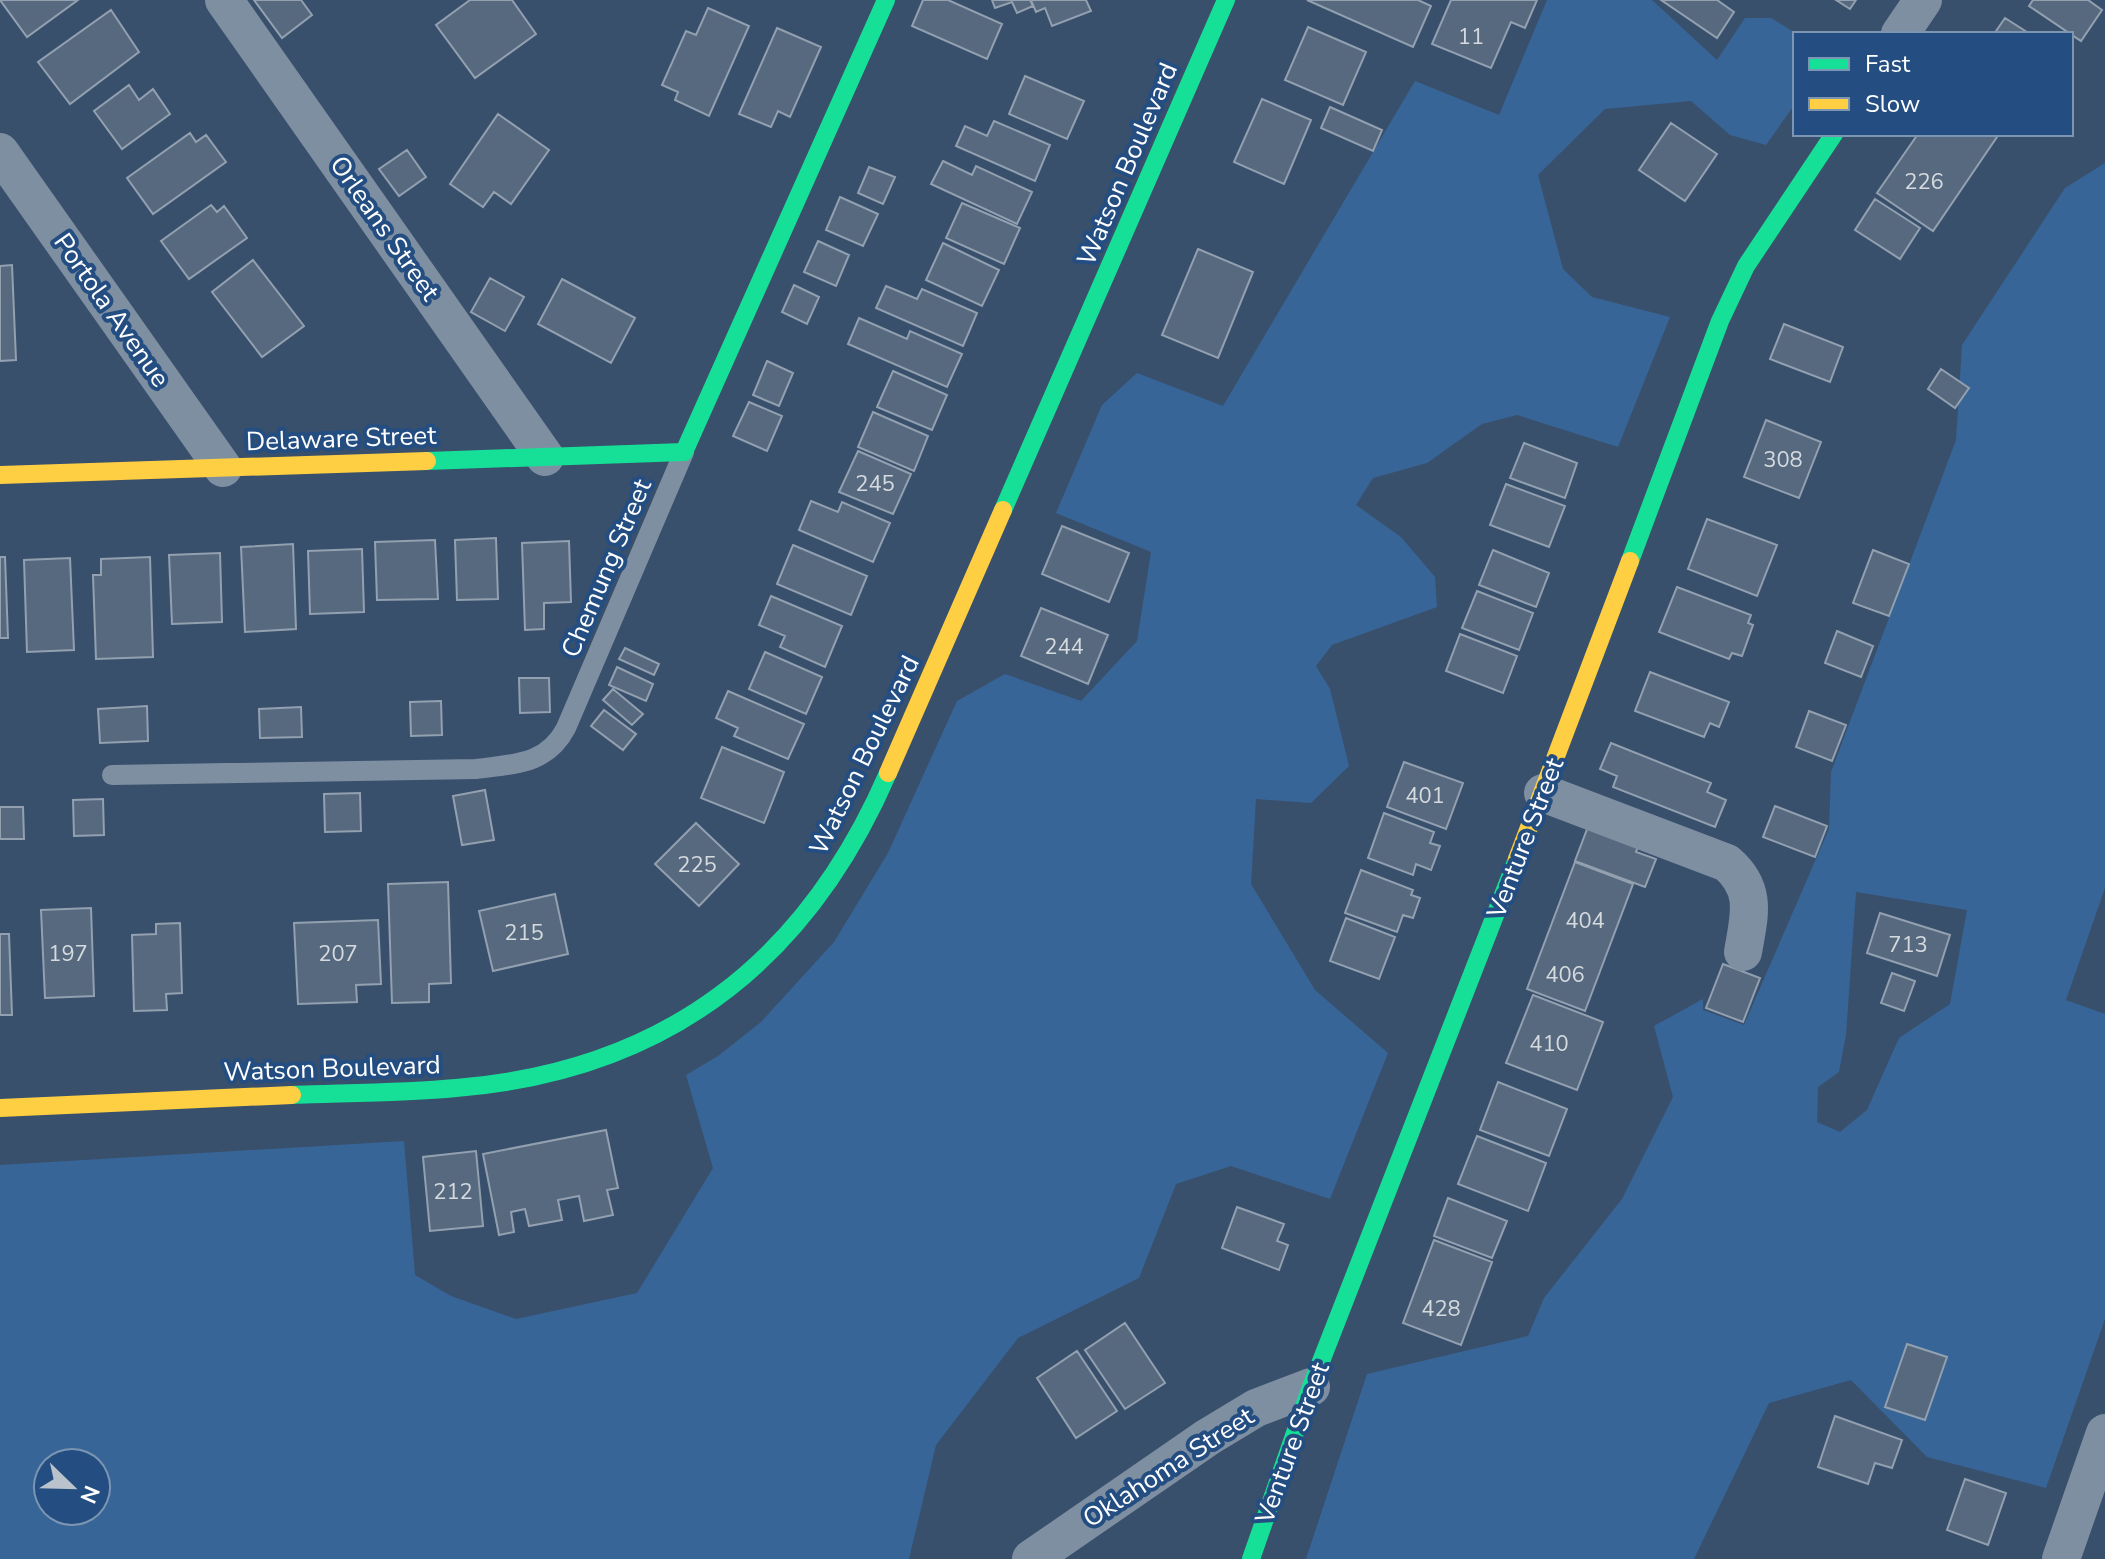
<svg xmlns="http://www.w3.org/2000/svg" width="2105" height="1559" font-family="'Nunito Sans',sans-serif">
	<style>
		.green { fill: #386597; fill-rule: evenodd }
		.building { fill: #56697e; stroke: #92a0b0; stroke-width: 2 }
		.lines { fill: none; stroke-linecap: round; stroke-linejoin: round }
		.lane { stroke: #7f8fa2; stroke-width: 20 }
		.street { stroke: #7f8fa2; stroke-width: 38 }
		.fast { stroke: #16e098; stroke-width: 18 }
		.slow { stroke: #ffcf43; stroke-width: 18 }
		.labels { text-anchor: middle; stroke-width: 8; stroke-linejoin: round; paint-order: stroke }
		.number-label { font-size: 22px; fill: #d5dadf }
		.street-label { font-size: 26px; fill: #fff; stroke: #244e81 }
	</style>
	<rect width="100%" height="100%" fill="#39506c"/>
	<path class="green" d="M1547 0H1652L1717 60 1745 18H1771L1797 34 1795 104 1766 145 1730 135 1691 101 1605 109 1538 175 1563 269 1592 297 1670 317 1618 447 1517 415 1482 424 1427 463 1373 478 1356 505 1401 537 1435 577 1437 607 1332 645 1316 666 1330 689 1349 766 1311 803 1256 799 1251 884 1315 990 1388 1053 1330 1199 1231 1166 1176 1184 1139 1278 1018 1338 936 1445 909 1559H0V1165L404 1141 415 1275 451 1296 516 1319 637 1293 713 1168 686 1075 718 1056 761 1022 834 942 888 853 957 701 1005 674 1081 701 1137 641 1151 552 1056 513 1102 405 1137 373 1223 406 1415 81 1499 115ZM48 1463H96V1511H48Z
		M2105 163V888L2066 1000 2105 1014V1319L2046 1488 1927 1457 1851 1380 1769 1403 1694 1559H1306L1367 1374 1528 1336 1544 1298 1622 1199 1673 1097 1654 1026 1703 999V1010L1744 1025 1829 829 1831 772 1956 440 1962 345 2065 188ZM1856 892 1967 910 1950 1004 1899 1038 1867 1110 1840 1132 1817 1122 1818 1087 1839 1072 1846 1035Z"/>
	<path class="building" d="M0 0H78L27 37Z
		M254 0H301L312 15 282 38Z
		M470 0H512L536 34 475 78 436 25Z
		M923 0H948L1002 24 987 59 912 26Z
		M992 0H1030L1033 6 1017 13 1012 2 995 8Z
		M1031 0H1086L1091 11 1052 26 1045 8 1036 12Z
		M1307 0H1418L1431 6 1413 47Z
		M1451 0H1537L1525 28 1511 22 1491 68 1432 44Z
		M1661 0H1717L1734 12 1717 38Z
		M1836 0H1856L1850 9Z
		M2033 0H2088L2102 10 2081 41 2029 6Z
		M708 8 749 26 709 116 675 100 678 92 662 85 686 31 696 35Z
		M111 10 139 52 70 104 38 62Z
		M2005 18 2030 34H1994Z
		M1308 27 1366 52 1343 105 1285 80Z
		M777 28 821 47 790 117 778 111 771 127 739 114Z
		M1025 76 1084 101 1067 139 1009 114Z
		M129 85 139 100 153 89 170 114 122 149 94 111Z
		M1262 99 1311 120 1284 184 1234 162Z
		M1330 107 1382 130 1373 151 1321 128Z
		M498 114 549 150 511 204 494 192 483 207 450 184Z
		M994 121 1050 145 1035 181 956 146 965 126 987 136Z
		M1671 123 1717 154 1685 201 1639 170Z
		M190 133 196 142 206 135 226 162 153 214 127 178Z
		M1918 134H1999L1933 231 1877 193Z
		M407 150 426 177 399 196 379 169Z
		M943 161 972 175 976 166 1032 192 1017 224 931 184Z
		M869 167 895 177 883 204 858 193Z
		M840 197 878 214 863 246 826 230Z
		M1875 199 1920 228 1900 259 1855 230Z
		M962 203 1020 228 1004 264 946 238Z
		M211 205 217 212 224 206 247 238 189 279 161 241Z
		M818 241 849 255 836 286 804 272Z
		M943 243 999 270 982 306 926 280Z
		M1198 249 1253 272 1218 358 1162 335Z
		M253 260 304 326 262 357 212 292Z
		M12 265 16 360 0 361V266Z
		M490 278 524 297 505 331 471 312Z
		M562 279 635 318 611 363 538 324Z
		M794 285 819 297 807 324 782 312Z
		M886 286 917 299 922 289 977 313 963 346 876 308Z
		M859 318 907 339 910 331 962 354 947 387 848 344Z
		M1784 324 1843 347 1830 382 1770 359Z
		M767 361 793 373 779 406 753 395Z
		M1941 369 1969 388 1955 408 1928 389Z
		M893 371 947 395 932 430 877 407Z
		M749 402 782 416 767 451 733 436Z
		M873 412 928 436 914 471 858 447Z
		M1766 420 1821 442 1799 498 1744 477Z
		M1524 443 1577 463 1565 498 1510 478Z
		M858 451 911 474 893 514 839 492Z
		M1506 484 1565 506 1549 547 1490 525Z
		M811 501 838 512 842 502 890 523 873 562 799 530Z
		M1707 519 1777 545 1757 596 1688 569Z
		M1062 526 1129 553 1109 602 1042 574Z
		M496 538 498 599 457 600 455 540Z
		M435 540 438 599 377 600 375 542Z
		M569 541 571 602 544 603V629L525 630 522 543Z
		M293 544 296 629 245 632 241 547Z
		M793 545 867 576 851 615 777 584Z
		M362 549 364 612 310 614 308 551Z
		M1493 550 1549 573 1536 607 1479 585Z
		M1873 550 1909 564 1889 616 1853 603Z
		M220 553 222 622 172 624 169 555Z
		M0 557H5L8 638H0Z
		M150 557 153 657 96 659 93 575H101V559Z
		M70 558 74 650 27 652 24 560Z
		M1677 587 1751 615 1748 623 1753 625 1742 656 1732 653 1729 659 1659 632Z
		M1477 591 1533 613 1519 650 1462 628Z
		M771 596 842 626 825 667 780 647 785 636 759 625Z
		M1041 608 1108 635 1088 684 1021 656Z
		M1837 631 1873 646 1861 677 1825 663Z
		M1460 634 1517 656 1503 693 1446 671Z
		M625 648 659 664 654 675 619 659Z
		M765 652 822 677 806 714 749 689Z
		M617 667 653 684 646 701 609 685Z
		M1650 672 1729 702 1719 727 1710 723 1704 737 1635 711Z
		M519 678H549L550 712 520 713Z
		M613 689 643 714 632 725 603 700Z
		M728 691 804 724 788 759 734 736 738 728 716 718Z
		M441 701 442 735 411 736 410 702Z
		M147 706 148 741 100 743 98 709Z
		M301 707 302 737 260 738 259 709Z
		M604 710 636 734 623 750 591 726Z
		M1809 711 1846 725 1832 761 1796 747Z
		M1611 743 1711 783 1707 792 1726 800 1715 827 1613 787 1617 776 1600 769Z
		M722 747 784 772 764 823 701 798Z
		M1404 762 1463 783 1446 829 1387 807Z
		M485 790 494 840 462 845 453 796Z
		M360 793 361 831 325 832 324 794Z
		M103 799 104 835 74 836 73 800Z
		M1775 806 1827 826 1815 857 1763 837Z
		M0 807H23L24 839H0Z
		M1384 813 1434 832 1430 843 1440 846 1431 870 1416 864 1413 875 1368 858Z
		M696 823 739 864 699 906 655 864Z
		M1589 824 1639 844 1636 852 1656 859 1645 887 1575 861Z
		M1575 862 1633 884 1585 1011 1527 989Z
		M1361 870 1413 890 1411 895 1420 898 1413 918 1403 915 1397 932 1345 913Z
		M448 882 451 983 429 984V1002L392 1003 388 884Z
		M555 894 568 954 493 971 479 911Z
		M91 908 94 996 45 998 41 910Z
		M1880 913 1950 935 1937 976 1867 953Z
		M1346 918 1395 937 1379 979 1330 961Z
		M378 920 381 984 356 985 357 1002 298 1004 294 923Z
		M180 923 182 993 166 994 167 1010 134 1011 132 935 156 934V924Z
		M0 934H9L12 1015H0Z
		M1723 964 1760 978 1743 1022 1706 1008Z
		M1892 973 1915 981 1904 1011 1881 1003Z
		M1533 995 1603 1022 1577 1090 1506 1063Z
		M1498 1082 1567 1109 1549 1156 1480 1130Z
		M606 1130 618 1188 607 1190 613 1215 584 1221 579 1196 558 1200 562 1220 529 1226 525 1209 511 1212 514 1232 499 1235 483 1154Z
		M1477 1136 1546 1163 1528 1211 1458 1184Z
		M476 1151 483 1226 430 1231 423 1157Z
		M1448 1198 1507 1221 1492 1258 1434 1236Z
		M1237 1207 1284 1224 1277 1241 1288 1245 1279 1270 1222 1248Z
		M1434 1240 1492 1262 1461 1345 1403 1323Z
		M1125 1323 1165 1383 1125 1409 1085 1350Z
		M1907 1344 1947 1357 1925 1420 1885 1407Z
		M1077 1351 1117 1411 1076 1438 1037 1378Z
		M1835 1416 1902 1440 1892 1468 1875 1463 1868 1484 1818 1467Z
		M1965 1479 2006 1493 1988 1545 1947 1530Z"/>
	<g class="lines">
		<path class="lane" d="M112 775 476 769C513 764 547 765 566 728L684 452"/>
		<path class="street" d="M224 0 545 457
			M1900 34 1923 0
			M0 152 223 468
			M1543 793 1727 863C1758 890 1749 916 1743 952
			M1031 1559 1208 1437 1256 1408 1311 1387
			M2061 1559 2105 1433"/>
		<path class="fast" d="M427 461 684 452 886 0
			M1003 510 1226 0
			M1630 561 1720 321 1746 266 1834 134
			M292 1095C347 1093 402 1093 456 1088 666 1071 806 962 888 773
			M1251 1559 1311 1387 1517 859"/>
		<path class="slow" d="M0 475 427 461
			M888 773 1003 510
			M1517 859 1630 561
			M0 1108 292 1095"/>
	</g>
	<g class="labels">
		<g class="number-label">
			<text x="1471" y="44">11</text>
			<text x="1924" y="189">226</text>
			<text x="1783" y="467">308</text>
			<text x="875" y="491">245</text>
			<text x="1064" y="654">244</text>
			<text x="1425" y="803">401</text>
			<text x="697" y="872">225</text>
			<text x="1585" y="928">404</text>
			<text x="524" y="940">215</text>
			<text x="1908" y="952">713</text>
			<text x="68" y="961">197</text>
			<text x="338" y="961">207</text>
			<text x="1565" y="982">406</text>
			<text x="1549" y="1051">410</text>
			<text x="453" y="1199">212</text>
			<text x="1441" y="1316">428</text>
		</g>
		<g class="street-label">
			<text transform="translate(1127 164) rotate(-67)" y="9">Watson Boulevard</text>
			<text transform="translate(385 228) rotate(55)" y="9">Orleans Street</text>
			<text transform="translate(112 310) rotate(55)" y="9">Portola Avenue</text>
			<text transform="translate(341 438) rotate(-2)" y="9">Delaware Street</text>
			<text transform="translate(606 568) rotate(-67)" y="9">Chemung Street</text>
			<text transform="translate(864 755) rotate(-64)" y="9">Watson Boulevard</text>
			<text transform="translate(1525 838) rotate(-69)" y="9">Venture Street</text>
			<text transform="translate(332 1068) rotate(-2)" y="9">Watson Boulevard</text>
			<text transform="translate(1292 1443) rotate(-70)" y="9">Venture Street</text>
			<text transform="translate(1168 1467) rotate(-33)" y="9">Oklahoma Street</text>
		</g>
	</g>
	<rect x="1793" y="32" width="280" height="104" fill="#244e81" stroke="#7c95b3" stroke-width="2"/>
	<rect x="1809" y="58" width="40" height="12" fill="#16e098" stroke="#7c95b3" stroke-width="2"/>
	<text x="1865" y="72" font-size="24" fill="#ffffff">Fast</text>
	<rect x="1809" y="98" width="40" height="12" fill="#ffcf43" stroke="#7c95b3" stroke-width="2"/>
	<text x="1865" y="112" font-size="24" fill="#ffffff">Slow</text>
	<g transform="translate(72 1487) rotate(113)"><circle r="38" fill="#244e81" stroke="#7c95b3" stroke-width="2"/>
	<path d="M0-6L14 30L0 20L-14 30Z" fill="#bac2cc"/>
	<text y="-12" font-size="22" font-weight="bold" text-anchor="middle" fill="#ffffff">N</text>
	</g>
</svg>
